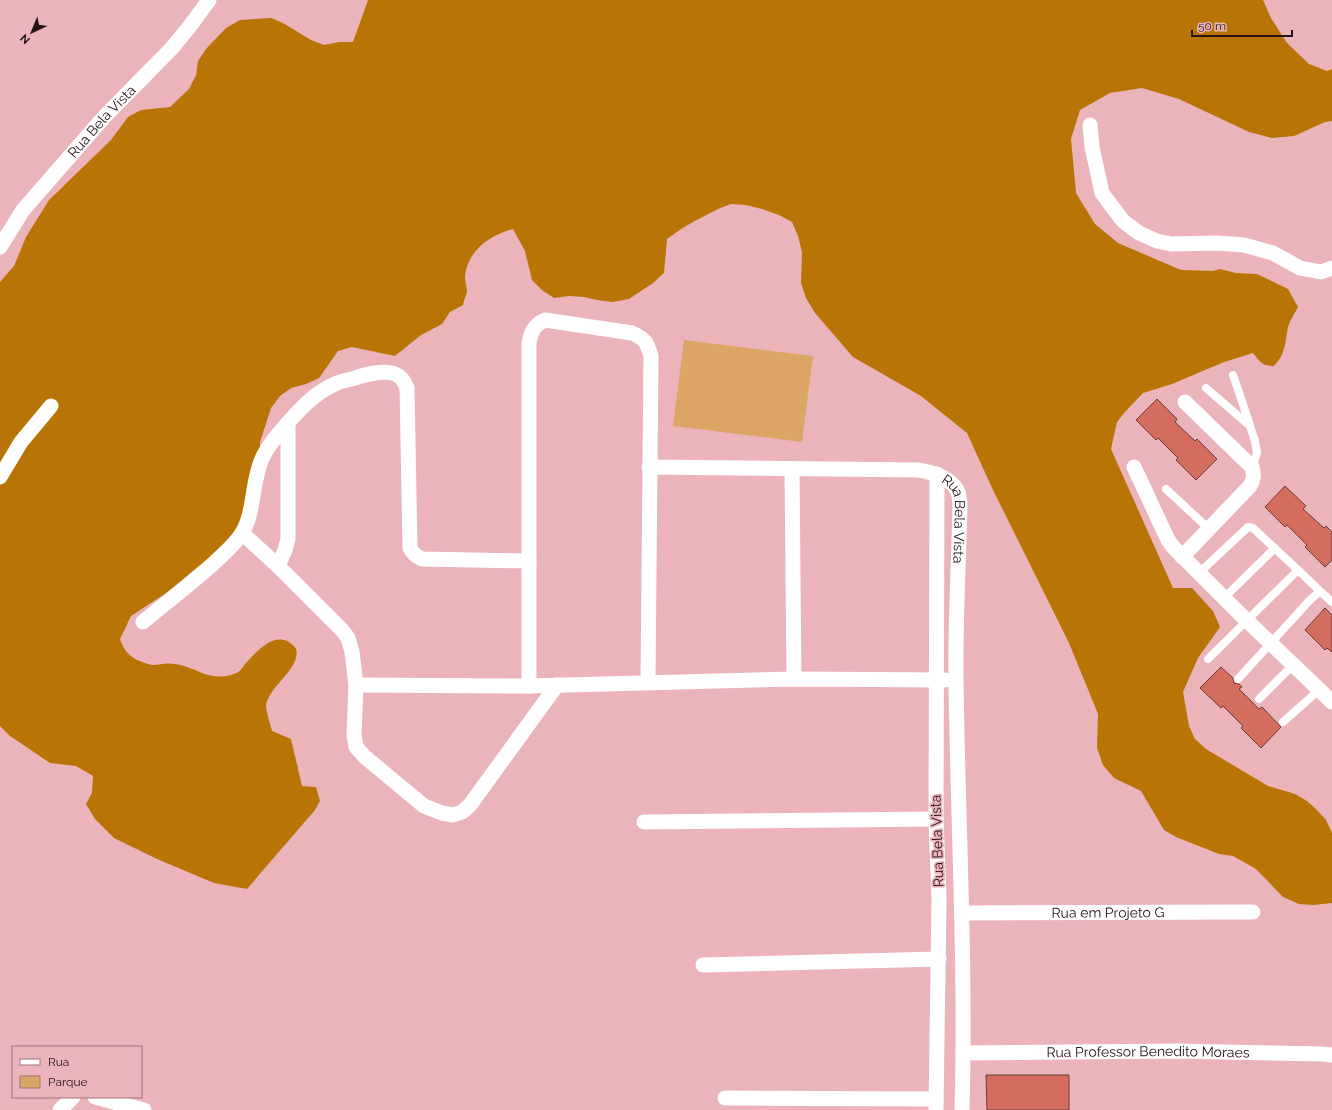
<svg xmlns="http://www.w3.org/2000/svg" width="1332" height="1110" font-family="Raleway,sans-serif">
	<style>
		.green { fill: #dba566 }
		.forest { fill: #b87404 }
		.building { fill: #d56d5f; stroke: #693c35 }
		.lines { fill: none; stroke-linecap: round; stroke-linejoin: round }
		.service { stroke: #fff; stroke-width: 8 }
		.minor { stroke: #fff; stroke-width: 15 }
		.labels { text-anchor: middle; stroke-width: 3.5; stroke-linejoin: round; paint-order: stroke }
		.street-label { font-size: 14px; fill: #261316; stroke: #ebb4bb }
	</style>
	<rect width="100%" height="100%" fill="#ebb4bb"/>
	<path class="green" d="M684 340 813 356 802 442 673 426Z"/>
	<path class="forest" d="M368 0H1263L1271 18 1287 43 1309 64 1327 71 1332 69V121L1325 122 1294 136 1272 138 1249 132 1179 99 1142 88 1110 93 1080 110 1071 139 1076 193 1095 224 1118 243 1181 270 1213 271 1220 269 1236 273 1257 274 1288 289 1298 307C1295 313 1290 320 1288 327 1285 343 1286 353 1274 366 1262 366 1260 362 1253 353L1224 362 1172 384 1143 393 1125 412 1117 422 1111 449 1173 588H1192L1213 611 1220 627 1198 658 1183 692 1189 726 1195 739 1206 749 1268 786 1295 794 1307 801 1317 810 1326 820 1332 833V903L1313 905 1299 904 1283 897 1256 869 1233 856 1219 854 1176 837 1164 830 1141 791 1114 778 1103 765 1097 748 1098 714 1069 643 993 490 967 433 921 396 853 357 815 313 806 298 801 283 802 252 798 236 792 222 779 215 762 209 746 205 731 204 718 209 693 222 681 229 667 239 664 273 653 283 629 299 613 302 597 300 584 297 569 296 554 298 542 290 532 280 525 251 513 229C490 235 467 251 465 277 465 281 466 285 467 290 467 294 464 300 463 305L450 312 442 324 421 335 395 356 352 347 338 351 319 378 306 384 291 388 280 396 271 408 260 442V459L253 504 235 532 211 561 189 578 131 616 120 639C124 652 132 659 145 663 148 664 151 665 154 665 157 665 160 664 163 664 170 663 178 664 184 666 203 672 212 681 234 674 241 672 242 667 247 662 256 652 272 634 287 641 290 643 295 646 296 649 302 668 266 688 266 707 267 715 270 723 272 731L291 739 302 786 316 787 320 801 315 810 247 889 214 883 157 859 114 838 95 819 86 804 92 793 93 776 76 766 50 763 10 736 0 726V282L14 266 26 237 49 200 111 140 128 117 141 110 170 107 189 89 196 75 198 61 206 49 226 28 240 20 271 18 283 23 311 40 324 45 339 42H353Z"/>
	<path class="building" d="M1157 399 1177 419 1175 422 1195 441 1197 439 1217 459 1196 480 1176 460 1178 458 1158 438 1156 440 1136 420Z
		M1285 486 1306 506 1303 509 1324 528 1326 526 1332 532V560L1325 567 1305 547 1307 545 1287 525 1285 527 1265 507Z
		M1325 608 1332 615V652L1327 648 1325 650 1305 630Z
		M1221 667 1233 678 1234 683 1239 684 1242 687 1239 689 1259 709 1262 707 1281 727 1261 748 1241 728 1243 726 1223 706 1221 708 1200 688Z
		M986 1075H1069V1110H987Z"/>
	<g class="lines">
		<path class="service" d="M1233 375 1250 425
			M1206 388 1250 426 1255 441 1257 453 1252 467
			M1166 489 1209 529
			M1199 573 1248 527 1253 528 1298 570
			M1224 598 1275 548
			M1208 659 1298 570 1320 591
			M1238 679 1310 600 1320 591 1332 602
			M1259 699 1293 665
			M1283 722 1319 690"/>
		<g class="minor">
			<path d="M1090 125 1092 147 1102 193 1123 221 1139 233 1157 241 1171 244 1217 243 1244 245 1273 253 1300 268 1321 272 1332 268"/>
			<path id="s1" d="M0 247 23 210 105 116 172 48 190 26 209 0"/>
			<path id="s2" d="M649 467 918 470C932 472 949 477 957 490 959 493 959 498 960 502 959 562 955 622 956 682 958 825 966 967 962 1110"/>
			<path d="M1134 467 1168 540 1174 548 1239 613 1332 702"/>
			<path d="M792 469 794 679"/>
			<path d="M0 477 21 442 51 406"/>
			<path d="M242 533 278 566 342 630 348 638 352 652 356 685 354 735 356 747 365 757 424 806 442 813 453 815 462 812 470 805 557 685"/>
			<path d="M1182 557 1250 486C1254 480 1254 475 1252 467L1185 402"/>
			<path d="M278 566 285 550 288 539V423"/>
			<path d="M143 622C166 603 190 584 213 564 223 554 235 545 242 533 253 515 252 491 258 471 261 456 270 444 280 432 296 413 313 393 337 383 342 381 349 380 355 378 361 376 368 374 375 373 390 371 401 372 407 388L410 548C413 554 416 556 422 559L529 561"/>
			<path d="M356 685 529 686 794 679 945 680"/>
			<path d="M529 686V343C531 332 534 325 545 320L632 333C645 339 647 342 651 356L648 682"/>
			<path d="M644 822 936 819"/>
			<path id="s3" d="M962 913 1253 912"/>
			<path d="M703 965 939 959"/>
			<path id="s4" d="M963 1053 1177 1051 1322 1054 1332 1055"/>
			<path d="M95 1097 144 1110"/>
			<path d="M725 1098 936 1099"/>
			<path d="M60 1110 73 1097"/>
			<path d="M936 1110 939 899 936 819 937 474"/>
		</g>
	</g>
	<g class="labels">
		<g class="street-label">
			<text dy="5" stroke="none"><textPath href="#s1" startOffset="162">Rua Bela Vista</textPath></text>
			<text dy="5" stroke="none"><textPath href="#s2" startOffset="342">Rua Bela Vista</textPath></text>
			<text transform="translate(937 841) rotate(-92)" y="5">Rua Bela Vista</text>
			<text dy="5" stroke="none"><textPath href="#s3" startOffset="146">Rua em Projeto G</textPath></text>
			<text dy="5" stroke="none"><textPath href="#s4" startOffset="185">Rua Professor Benedito Moraes</textPath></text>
		</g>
	</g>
	<rect x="12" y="1046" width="130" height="52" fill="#ebb4bb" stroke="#9c7479"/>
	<rect x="20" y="1059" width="20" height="6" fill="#ffffff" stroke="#9c7479"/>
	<text x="48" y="1066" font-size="12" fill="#261316">Rua</text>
	<rect x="20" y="1076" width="20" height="12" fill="#dba566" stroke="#9c7479"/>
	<text x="48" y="1086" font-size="12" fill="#261316">Parque</text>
	<g transform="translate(32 32) rotate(224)" stroke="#ebb4bb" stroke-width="3" paint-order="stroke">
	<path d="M0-3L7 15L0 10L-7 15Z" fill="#261316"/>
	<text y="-6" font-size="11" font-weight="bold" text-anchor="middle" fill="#261316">N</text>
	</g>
	<path d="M1192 30v6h100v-6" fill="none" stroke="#261316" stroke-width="2"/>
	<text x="1198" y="30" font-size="12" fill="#261316" stroke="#ebb4bb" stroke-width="3" paint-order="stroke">50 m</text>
</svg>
